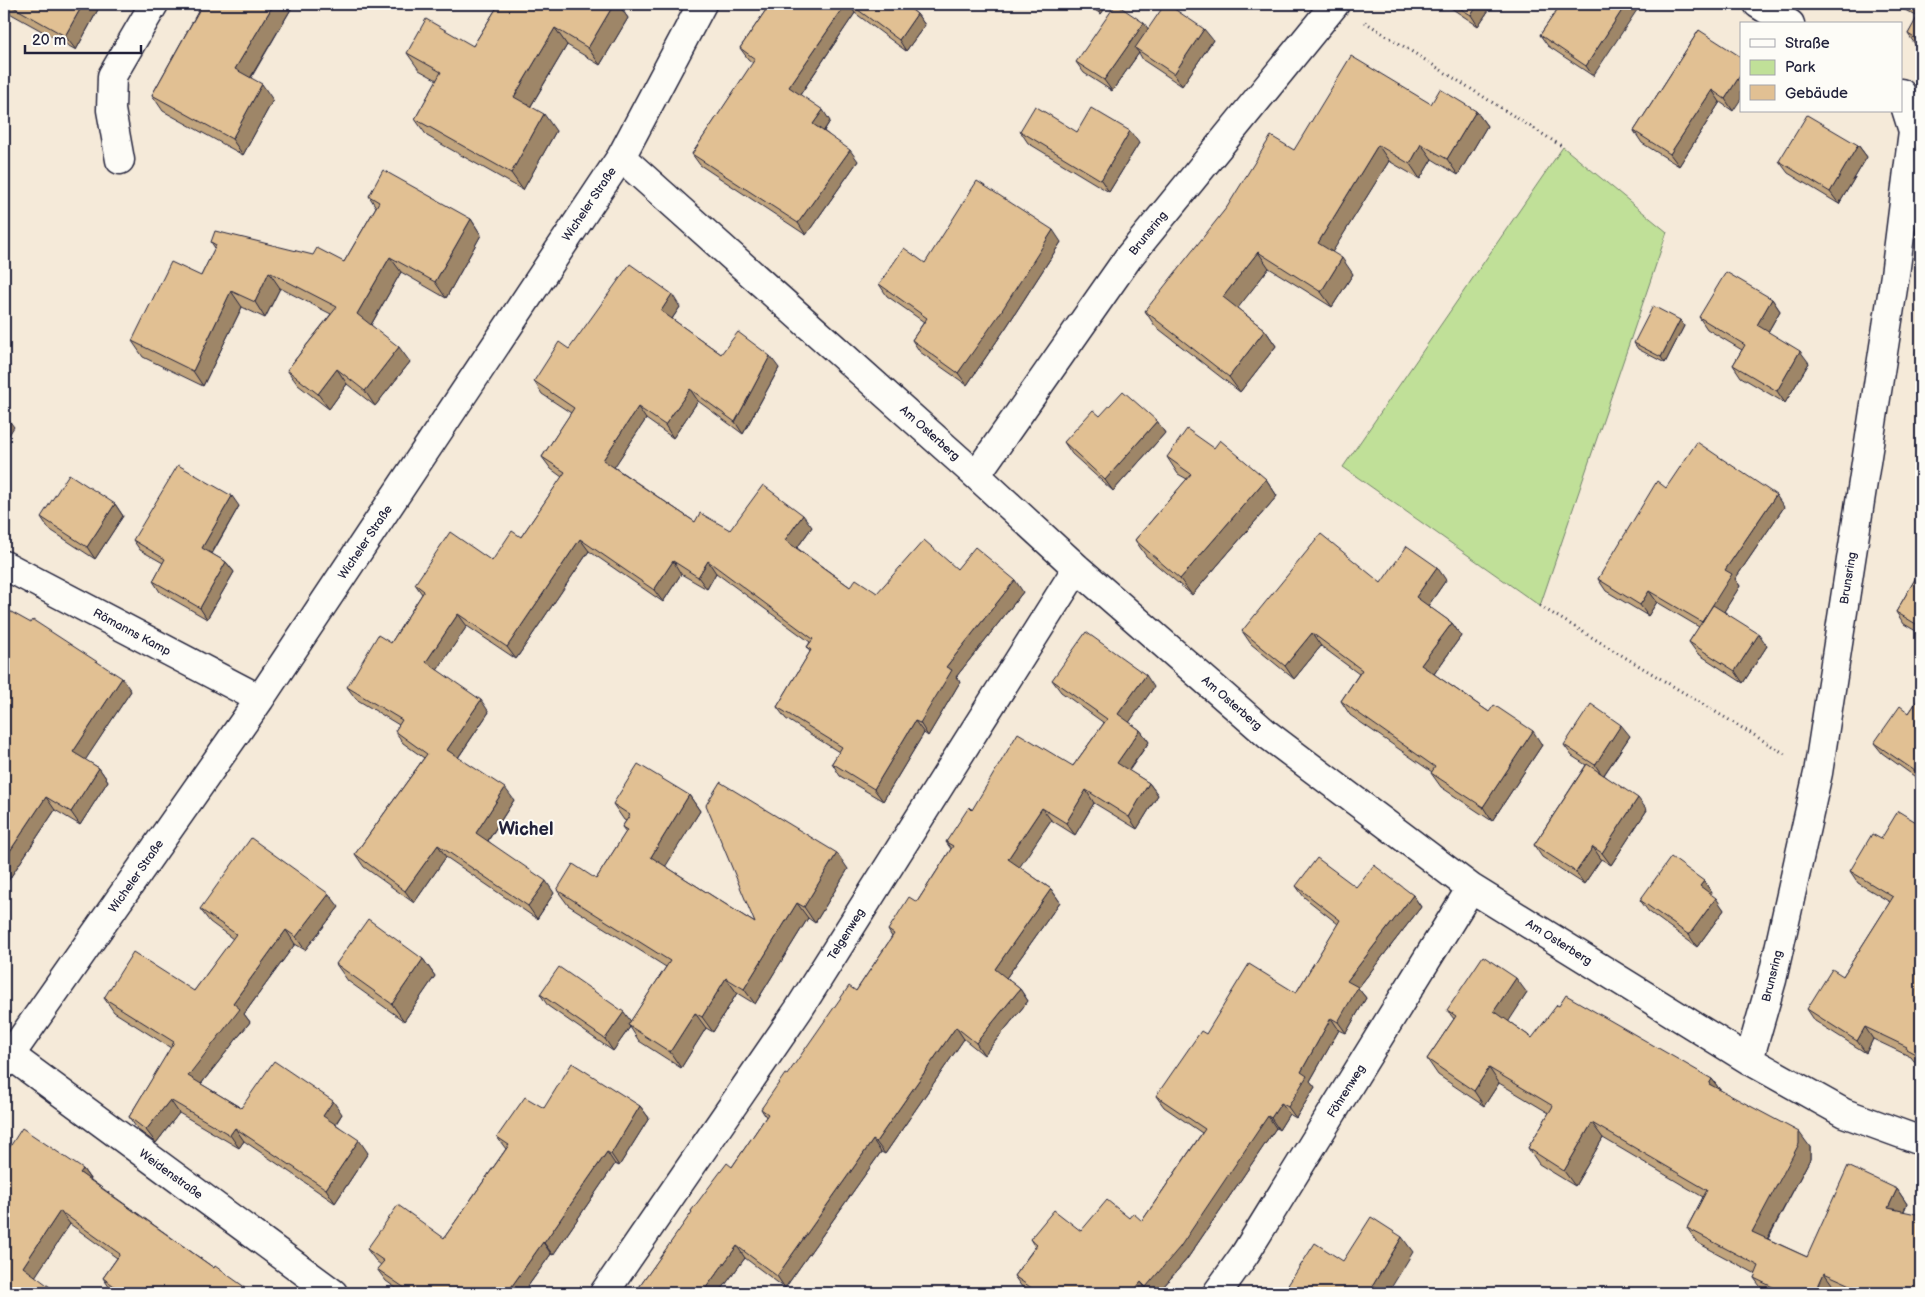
<svg xmlns="http://www.w3.org/2000/svg" width="1925" height="1297" font-family="'Balsamiq Sans',sans-serif">
	<style>
		.green { fill: #c0e098; stroke: #71816a }
		.lines { fill: none; stroke-linecap: round; stroke-linejoin: round }
		.minor-casing { stroke: #22223b; stroke-width: 31 }
		.path { stroke: #22223b; stroke-width: 3; stroke-dasharray: 1 4; stroke-linecap: butt }
		.minor { stroke: #fdfcf7; stroke-width: 28 }
		.wall { fill: #c2a57e; stroke: #22223b }
		.shaded-wall { fill: #9e8667; stroke: #22223b }
		.building { fill: #e1c093; stroke: #22223b }
		.labels { text-anchor: middle; stroke-width: 4; stroke-linejoin: round; paint-order: stroke }
		.street-label { font-size: 12px; fill: #22223b; stroke: #fdfcf7 }
		.district-label { font-size: 18px; font-weight: bold; fill: #22223b; stroke: #fdfcf7 }
	</style>
	<rect width="100%" height="100%" fill="#f5ead9"/>
	<filter id="ink" filterUnits="userSpaceOnUse"><feTurbulence type="fractalNoise" baseFrequency=".02" numOctaves="2"/><feDisplacementMap in="SourceGraphic" scale="10" xChannelSelector="R" yChannelSelector="G"/><feConvolveMatrix kernelMatrix="1 2 1 2 8 2 1 2 1" color-interpolation-filters="sRGB"/></filter>
	<g filter="url(#ink)">
		<path class="green" d="M1563 147 1667 232 1540 606 1343 467Z"/>
		<g class="lines">
			<defs>
				<path id="minor" d="M1758 4 1790 24
					M621 157 976 475 1077 568 1268 735 1471 888 1749 1060 1844 1113 1921 1141
					M120 160 111 110 112 76 154 4
					M976 475 1128 258 1335 4
					M4 565 260 699
					M10 1055 333 1293
					M1749 1060 1772 980 1818 773 1895 275 1913 131 1901 93
					M4 1064 260 699 621 157 702 4
					M604 1293 799 1009 1077 568
					M1217 1293 1245 1254 1471 888"/>
			</defs>
			<use href="#minor" class="minor-casing"/>
			<path class="path" d="M1365 22 1563 147
				M1540 606 1787 755"/>
			<use href="#minor" class="minor"/>
		</g>
		<path class="wall" d="M4 4H101L76 50 4 10Z
			M197 4H294L251 78 273 100 243 155 163 111 152 95 200 8Z
			M499 4H618L628 18 600 65 567 45 531 106 556 131 523 190 427 136 415 119 437 80 419 70 407 53 473 46Z
			M770 4H904L917 14 925 25 906 51 855 13 800 95 830 121 824 131 858 161 806 235 700 165 692 154 753 63 748 59 740 48Z
			M1085 4H1108L1101 14Z
			M1445 4H1493L1478 26Z
			M1561 4 1593 76 1548 46 1540 35Z
			M1894 4H1921V50L1917 47 1908 34 1918 17Z
			M1148 29 1213 40 1182 86 1143 60 1139 53 1112 91 1084 73 1076 62Z
			M1699 30 1733 111 1720 102 1679 166 1642 143 1634 131Z
			M1431 104 1476 111 1487 126 1458 175 1432 159 1420 179 1389 161 1332 252 1353 274 1332 307 1269 268 1237 308 1265 330 1276 346 1240 392 1155 326 1145 311 1294 150Z
			M1020 131 1077 132 1139 143 1109 192 1028 143Z
			M1858 145 1867 157 1839 204 1788 173 1779 161Z
			M369 196 471 219 481 235 446 298 401 272 371 325 410 362 375 406 347 384 329 409 298 385 287 370 331 314 280 288 265 318 242 307 203 386 143 357 132 341 201 276 215 248 211 242 344 262 376 207Z
			M1061 242 1007 326 967 385 920 352 912 340 924 322 887 296 879 284 925 263Z
			M1772 299 1780 311 1768 332 1809 363 1785 403 1741 377 1733 365 1742 350 1707 329 1699 317Z
			M680 307 672 319 721 354 779 368 743 434 698 401 673 438 646 419 614 467 695 522 730 530 812 527 797 548 850 587 877 593 957 569 1023 592 956 677 960 682 928 736 924 733 883 801 840 776 832 763 839 752 786 719 777 707 810 652 807 647 810 642 716 573 707 589 681 574 663 602 589 551 516 659 467 626 437 670 489 712 458 758 514 800 488 841 554 893 537 919 446 857 414 903 364 867 355 854 424 758 403 743 395 731 399 725 356 699 347 687 391 643 422 594 415 584 492 561 521 537 562 477 551 469 542 457 571 413 542 394 534 381 569 349Z
			M1680 320 1684 326 1665 363 1638 349 1634 343Z
			M1100 416 1157 421 1165 433 1113 491 1072 454 1064 442Z
			M1214 448 1266 479 1277 496 1192 595 1146 556 1135 540 1187 479 1178 474 1167 457Z
			M1666 488 1784 507 1735 579 1740 586 1724 611 1767 646 1743 683 1697 653 1689 642 1699 627 1657 602 1648 616 1606 591 1598 579Z
			M115 504 123 516 95 559 49 529 41 517Z
			M239 506 212 554 226 562 234 572 207 619 160 592 153 581 163 563 140 550 133 540Z
			M1921 569V634L1904 624 1896 612Z
			M1446 580 1428 606 1452 623 1461 636 1434 674 1489 712 1542 745 1492 821 1441 787 1431 773 1432 772 1350 715 1341 701 1359 674 1321 646 1294 679 1251 644 1242 631 1381 583Z
			M4 608 131 691 85 760 99 768 108 781 80 825 55 810 4 887Z
			M1052 680 1154 687 1129 722 1140 730 1149 742 1129 771 1149 783 1158 795 1137 829 1094 803 1075 835 1051 820 1019 867 1051 889 1060 902 1006 978 1020 989 1028 1001 984 1055 964 1039 885 1154 881 1152 785 1288 745 1258 719 1293H635L692 1213 691 1211 732 1167 766 1117 761 1109 856 991 892 937 888 930 917 902 951 849 946 842 972 810 1073 766 1104 723 1061 692Z
			M1921 695V781L1882 753 1874 743 1909 713Z
			M1630 736 1604 775 1647 810 1611 865 1601 859 1584 884 1542 857 1534 845 1586 765 1572 756 1564 745Z
			M689 795 700 811 665 866 755 923 848 869 815 923 808 918 755 1004 737 993 713 1032 706 1028 681 1068 639 1041 630 1027 613 1051 548 1006 540 994 631 1021 666 967 568 905 557 890 596 879 626 832 622 827 626 821 624 820 613 804Z
			M1921 825V1065L1914 1061 1911 1057 1873 1039 1866 1053 1815 1021 1807 1009 1843 976 1890 902 1858 883 1850 871 1881 839Z
			M1704 881 1712 893 1711 894 1724 910 1697 947 1648 911 1640 900Z
			M1296 886 1356 887 1413 895 1421 907 1358 988 1366 998 1346 1033 1339 1030 1310 1081 1315 1087 1296 1118 1289 1114 1279 1130 1276 1128 1187 1259 1158 1293H1031L1022 1287 1014 1276 1035 1247 1030 1239 1081 1231 1129 1218 1142 1221 1202 1133 1164 1107 1156 1096 1206 1034 1296 993 1338 924 1304 897Z
			M339 907 305 950 295 944 244 1014 250 1022 201 1084 241 1108 342 1114 336 1124 368 1153 335 1203 244 1141 239 1148 179 1113 156 1143 138 1130 129 1117 171 1048 114 1012 104 998 194 991 233 939 210 922 200 909Z
			M423 959 435 976 404 1021 348 981 336 964Z
			M1527 993 1508 1021 1532 1038 1712 1079 1720 1090 1810 1147V1159L1768 1239 1807 1257 1897 1189 1907 1204 1904 1211 1921 1293H1847L1835 1288 1832 1293H1765L1754 1278 1756 1274 1698 1243 1687 1228 1703 1197 1603 1138 1575 1186 1539 1164 1528 1148 1549 1113 1499 1083 1484 1106 1438 1075 1427 1059 1454 1019 1447 1010Z
			M640 1106 649 1118 619 1166 615 1164 553 1255 551 1254 523 1293H403L386 1281 377 1269 381 1265 376 1261 367 1249 444 1238 506 1149 497 1137 544 1108Z
			M83 1169 91 1180 214 1268 253 1293H114L112 1291 103 1278 117 1258 70 1224 35 1276 4 1293Z"/>
		<path class="shaded-wall" d="M83 4H101L76 50 65 36Z
			M274 4H294L246 85 235 69Z
			M614 4H618L628 18 600 65 588 48Z
			M846 4H849L855 13 797 99 789 87Z
			M1094 4H1108L1101 14Z
			M1479 4H1493L1478 26 1471 15Z
			M1626 4H1641L1593 76 1586 66Z
			M917 14 925 25 906 51 899 40Z
			M1144 23 1152 34 1135 48 1139 53 1112 91 1104 80Z
			M555 28 567 45 526 114 514 97Z
			M1204 29 1213 40 1182 86 1174 74Z
			M1741 74V99L1733 111 1725 99Z
			M262 84 273 100 243 155 232 139Z
			M1712 90 1720 102 1679 166 1670 154Z
			M823 110 830 121 821 135 813 124Z
			M1476 111 1487 126 1458 175 1447 159Z
			M544 114 556 131 523 190 511 173Z
			M1130 131 1139 143 1109 192 1101 180Z
			M1421 144 1432 159 1420 179 1410 164Z
			M1378 145 1389 161 1328 259 1318 243Z
			M1858 145 1867 157 1839 204 1830 192Z
			M850 150 858 161 806 235 798 223Z
			M471 219 481 235 446 298 435 282Z
			M1053 230 1061 242 1007 326 967 385 958 373Z
			M1258 252 1269 268 1234 313 1223 297Z
			M390 257 401 272 368 330 357 314Z
			M1342 258 1353 274 1332 307 1321 292Z
			M269 272 280 288 265 318 255 302Z
			M231 291 242 307 203 386 193 371Z
			M672 294 680 307 669 323 661 311Z
			M1772 299 1780 311 1765 337 1757 325Z
			M1680 320 1684 326 1665 363 1661 357Z
			M1265 330 1276 346 1240 392 1229 377Z
			M399 347 410 362 375 406 365 391Z
			M1800 351 1809 363 1785 403 1777 391Z
			M770 356 779 368 743 434 735 422Z
			M337 369 347 384 329 409 318 394Z
			M690 389 698 401 673 438 665 425Z
			M638 407 646 419 611 472 603 460Z
			M5 415 14 427 4 443V418Z
			M1157 421 1165 433 1113 491 1105 480Z
			M1266 479 1277 496 1192 595 1180 579Z
			M1776 495 1784 507 1735 579 1740 586 1710 634 1702 622 1725 570Z
			M232 496 239 506 209 558 202 548Z
			M115 504 123 516 95 559 87 547Z
			M803 515 812 527 794 552 785 540Z
			M580 539 589 551 516 659 507 647Z
			M673 561 681 574 663 602 654 590Z
			M708 561 716 573 707 589 698 577Z
			M226 562 234 572 207 619 200 608Z
			M1437 567 1446 580 1425 610 1416 597Z
			M1015 580 1023 592 956 677 960 682 928 736 920 723 946 667Z
			M1649 591 1657 602 1648 616 1640 605Z
			M458 614 467 626 434 675 426 662Z
			M1452 623 1461 636 1431 678 1421 665Z
			M1312 633 1321 646 1294 679 1285 666Z
			M1759 634 1767 646 1743 683 1735 671Z
			M1146 675 1154 687 1126 727 1118 714Z
			M122 678 131 691 82 765 73 752Z
			M481 700 489 712 455 762 447 750Z
			M915 721 924 733 883 801 874 789Z
			M1621 725 1630 736 1603 776 1595 765Z
			M1140 730 1149 742 1125 775 1117 763Z
			M1533 731 1542 745 1492 821 1483 807Z
			M99 768 108 781 80 825 71 812Z
			M1149 783 1158 795 1137 829 1129 817Z
			M505 788 514 800 485 845 476 833Z
			M1086 790 1094 803 1075 835 1066 823Z
			M689 795 700 811 662 872 651 857Z
			M46 797 55 810 4 887V860Z
			M1638 798 1647 810 1611 865 1602 853Z
			M1042 808 1051 820 1017 871 1008 859Z
			M438 845 446 857 414 903 405 891Z
			M1593 847 1601 859 1584 884 1576 872Z
			M837 853 848 869 815 923 804 907Z
			M546 881 554 893 537 919 528 906Z
			M1704 881 1712 893 1708 898 1700 886Z
			M1051 889 1060 902 1004 981 995 969Z
			M329 894 339 907 305 950 296 937Z
			M1413 895 1421 907 1358 988 1366 998 1346 1033 1338 1022 1347 981Z
			M1716 898 1724 910 1697 947 1689 935Z
			M797 903 808 918 755 1004 744 989Z
			M286 930 295 944 244 1014 250 1022 197 1089 188 1076 233 1003Z
			M423 959 435 976 404 1021 392 1004Z
			M726 978 737 993 713 1032 702 1017Z
			M1516 978 1527 993 1505 1027 1494 1011Z
			M1020 989 1028 1001 984 1055 976 1043Z
			M624 1012 632 1023 628 1025 630 1027 613 1051 605 1039Z
			M695 1013 706 1028 681 1068 670 1052Z
			M1331 1018 1339 1030 1310 1081 1315 1087 1296 1118 1288 1107 1301 1072Z
			M956 1027 964 1039 885 1154 876 1142Z
			M1865 1027 1873 1039 1866 1053 1857 1041Z
			M1489 1068 1499 1083 1484 1106 1474 1091Z
			M1712 1079 1723 1094 1709 1084Z
			M170 1100 179 1113 156 1143 146 1130Z
			M333 1101 342 1114 332 1129 323 1116Z
			M1281 1103 1289 1114 1279 1130 1271 1118Z
			M640 1106 649 1118 619 1166 611 1154Z
			M1268 1116 1276 1128 1187 1259 1158 1293H1151L1146 1287Z
			M1592 1123 1603 1138 1575 1186 1564 1171Z
			M235 1128 244 1141 239 1148 230 1135Z
			M1799 1132 1810 1147V1159L1763 1247 1752 1232Z
			M359 1140 368 1153 335 1203 326 1189Z
			M873 1140 881 1152 785 1288 777 1276Z
			M607 1152 615 1164 553 1255 544 1243Z
			M83 1169 92 1182 80 1173Z
			M1897 1189 1907 1204 1898 1223 1888 1208Z
			M60 1211 70 1224 33 1280 23 1267Z
			M1402 1237 1413 1252 1388 1293H1378L1373 1285Z
			M543 1242 551 1254 523 1293H507Z
			M737 1246 745 1258 719 1293H702Z
			M1824 1273 1835 1288 1832 1293H1815Z
			M1141 1282 1149 1293H1132Z"/>
		<path class="building" d="M8 4H83L65 36Z
			M201 4H274L235 69 262 84 232 139 152 95 202 5Z
			M499 4H614L588 48 555 28 514 97 544 114 511 173 415 119 441 72 407 53 426 19 473 46Z
			M770 4H846L789 87 823 110 813 124 850 150 798 223 692 154 755 59 740 48Z
			M850 4H904L917 14 899 40Z
			M1116 4 1144 23 1104 80 1076 62Z
			M1165 4H1167L1204 29 1174 74 1135 48Z
			M1453 4H1479L1471 15Z
			M1561 4H1626L1586 66 1540 35Z
			M1909 4H1921V42L1908 34 1921 10Z
			M1699 30 1741 57V74L1725 99 1712 90 1670 154 1634 131Z
			M1351 56 1431 104 1440 89 1476 111 1447 159 1421 144 1410 164 1378 145 1318 243 1342 258 1321 292 1258 252 1223 297 1265 330 1229 377 1145 311 1227 207 1271 136 1294 150Z
			M1035 106 1077 132 1091 108 1130 131 1101 180 1020 131Z
			M1807 115 1858 145 1830 192 1779 161Z
			M383 170 471 219 435 282 390 257 357 314 399 347 365 391 337 369 318 394 287 370 337 307 269 272 255 302 231 291 193 371 132 341 171 262 201 276 216 245 211 242 215 231 313 255 317 248 344 262 379 202 369 196Z
			M977 181 1053 230 999 315 958 373 912 340 927 318 879 284 904 248 925 263Z
			M630 264 672 294 661 311 721 354 738 332 770 356 735 422 690 389 665 425 638 407 603 460 695 522 700 513 730 530 763 485 803 515 785 540 850 587 856 579 877 593 924 540 957 569 975 547 1015 580 946 667 952 670 920 723 915 721 874 789 832 763 842 747 777 707 811 650 807 647 813 639 708 561 698 577 673 561 654 590 580 539 507 647 458 614 426 662 481 700 447 750 505 788 476 833 546 881 528 906 438 845 405 891 355 854 427 754 395 731 402 720 347 687 378 635 391 643 424 591 415 584 450 532 492 561 512 531 521 537 565 472 542 457 574 408 534 381 559 342 569 349Z
			M1726 272 1772 299 1757 325 1800 351 1777 391 1733 365 1745 345 1699 317Z
			M1653 306 1680 320 1661 357 1634 343Z
			M1123 391 1157 421 1105 480 1064 442 1093 410 1100 416Z
			M1187 429 1214 448 1220 440 1266 479 1180 579 1135 540 1191 474 1167 457Z
			M1697 442 1776 495 1725 570 1732 574 1702 622 1649 591 1640 605 1598 579 1657 481 1666 488Z
			M178 465 232 496 202 548 226 562 200 608 153 581 165 559 133 540Z
			M69 474 115 504 87 547 41 517Z
			M1321 534 1381 583 1407 546 1437 567 1416 597 1452 623 1421 665 1489 712 1494 705 1533 731 1483 807 1431 773 1435 767 1341 701 1362 670 1312 633 1285 666 1242 631Z
			M1921 569V627L1896 612Z
			M1713 605 1759 634 1735 671 1689 642Z
			M4 608 31 623 33 620 122 678 73 752 99 768 71 812 46 797 4 860Z
			M1086 632 1146 675 1118 714 1140 730 1117 763 1149 783 1129 817 1086 790 1066 823 1042 808 1008 859 1051 889 995 969 1020 989 976 1043 956 1027 876 1142 873 1140 777 1276 737 1246 702 1293H635L692 1212 691 1211 727 1163 732 1167 768 1114 761 1109 785 1074 787 1075 849 986 856 991 894 934 888 930 909 897 917 902 953 846 946 842 969 807 972 810 1018 733 1073 766 1107 719 1052 680Z
			M1921 695V775L1874 743 1900 706 1909 713Z
			M1591 704 1621 725 1595 765 1564 745Z
			M638 764 689 795 651 857 755 923 706 805 720 782 837 853 804 907 797 903 744 989 726 978 702 1017 695 1013 670 1052 628 1025 670 961 557 890 573 864 596 879 627 830 622 827 630 815 613 804Z
			M1587 764 1638 798 1602 853 1593 847 1576 872 1534 845Z
			M1898 811 1921 825V1057L1906 1049 1907 1047 1865 1027 1857 1041 1807 1009 1832 969 1843 976 1893 897 1850 871 1872 834 1881 839Z
			M251 838 329 894 296 937 286 930 233 1003 240 1009 188 1076 241 1108 274 1061 333 1101 323 1116 359 1140 326 1189 235 1128 230 1135 170 1100 146 1130 129 1117 174 1042 104 998 133 952 194 991 236 934 200 909Z
			M1671 857 1704 881 1700 886 1716 898 1689 935 1640 900Z
			M1317 858 1356 887 1374 865 1413 895 1347 981 1358 987 1338 1022 1331 1018 1301 1072 1307 1076 1288 1107 1281 1103 1271 1118 1268 1116 1180 1247 1146 1287 1141 1282 1132 1293H1039L1014 1276 1037 1245 1030 1239 1054 1210 1081 1231 1107 1200 1129 1218 1133 1213 1142 1221 1205 1129 1156 1096 1201 1031 1206 1034 1249 964 1296 993 1340 920 1296 886Z
			M368 919 423 959 392 1004 336 964Z
			M1483 956 1516 978 1494 1011 1532 1038 1557 1005 1559 1006 1566 995 1712 1079 1709 1084 1799 1132V1144L1752 1232 1807 1257 1848 1166 1897 1189 1888 1208 1921 1215V1293H1869L1824 1273 1815 1293H1774L1777 1289 1754 1278 1759 1266 1687 1228 1707 1190 1592 1123 1564 1171 1528 1148 1553 1106 1489 1068 1474 1091 1427 1059 1456 1016 1447 1010Z
			M559 967 624 1012 605 1039 540 994Z
			M572 1063 640 1106 611 1154 607 1152 544 1243 543 1242 507 1293H412L377 1269 384 1261 367 1249 398 1205 444 1238 509 1145 497 1137 525 1097 544 1108Z
			M22 1128 83 1169 80 1173 214 1268 215 1266 253 1293H124L103 1278 120 1254 60 1211 23 1267 58 1293H4V1156Z
			M1371 1217 1402 1237 1373 1285 1384 1293H1283L1315 1243 1343 1261Z"/>
	</g>
	<g class="labels">
		<g class="street-label">
			<text transform="translate(589 204) rotate(-56)" y="4">Wicheler Straße</text>
			<text transform="translate(1148 233) rotate(-51)" y="4">Brunsring</text>
			<text transform="translate(930 433) rotate(42)" y="4">Am Osterberg</text>
			<text transform="translate(365 542) rotate(-56)" y="4">Wicheler Straße</text>
			<text transform="translate(1848 578) rotate(-81)" y="4">Brunsring</text>
			<text transform="translate(132 632) rotate(28)" y="4">Römanns Kamp</text>
			<text transform="translate(1232 703) rotate(41)" y="4">Am Osterberg</text>
			<text transform="translate(136 876) rotate(-55)" y="4">Wicheler Straße</text>
			<text transform="translate(846 934) rotate(-58)" y="4">Telgenweg</text>
			<text transform="translate(1559 942) rotate(32)" y="4">Am Osterberg</text>
			<text transform="translate(1772 976) rotate(-76)" y="4">Brunsring</text>
			<text transform="translate(1346 1091) rotate(-58)" y="4">Föhrenweg</text>
			<text transform="translate(171 1174) rotate(36)" y="4">Weidenstraße</text>
		</g>
		<g class="district-label">
			<text x="526" y="835">Wichel</text>
		</g>
	</g>
	<rect width="1925" height="1297" fill="none" stroke="#fdfcf7" stroke-width="20"/>
	<rect x="10" y="10" width="1905" height="1277" fill="none" stroke="#22223b" stroke-width="2" filter="url(#ink)"/>
	<rect x="1740" y="22" width="162" height="90" fill="#fdfcf7" stroke="#a5a5ac"/>
	<rect x="1750" y="39" width="25" height="8" fill="#fdfcf7" stroke="#a5a5ac"/>
	<text x="1785" y="48" font-size="15" fill="#22223b">Straße</text>
	<rect x="1750" y="60" width="25" height="15" fill="#c0e098" stroke="#a5a5ac"/>
	<text x="1785" y="72" font-size="15" fill="#22223b">Park</text>
	<rect x="1750" y="85" width="25" height="15" fill="#e1c093" stroke="#a5a5ac"/>
	<text x="1785" y="98" font-size="15" fill="#22223b">Gebäude</text>
	<path d="M25 45v8h116v-8" fill="none" stroke="#22223b" stroke-width="2.5"/>
	<text x="32" y="45" font-size="15" fill="#22223b" stroke="#fdfcf7" stroke-width="4" paint-order="stroke">20 m</text>
</svg>
